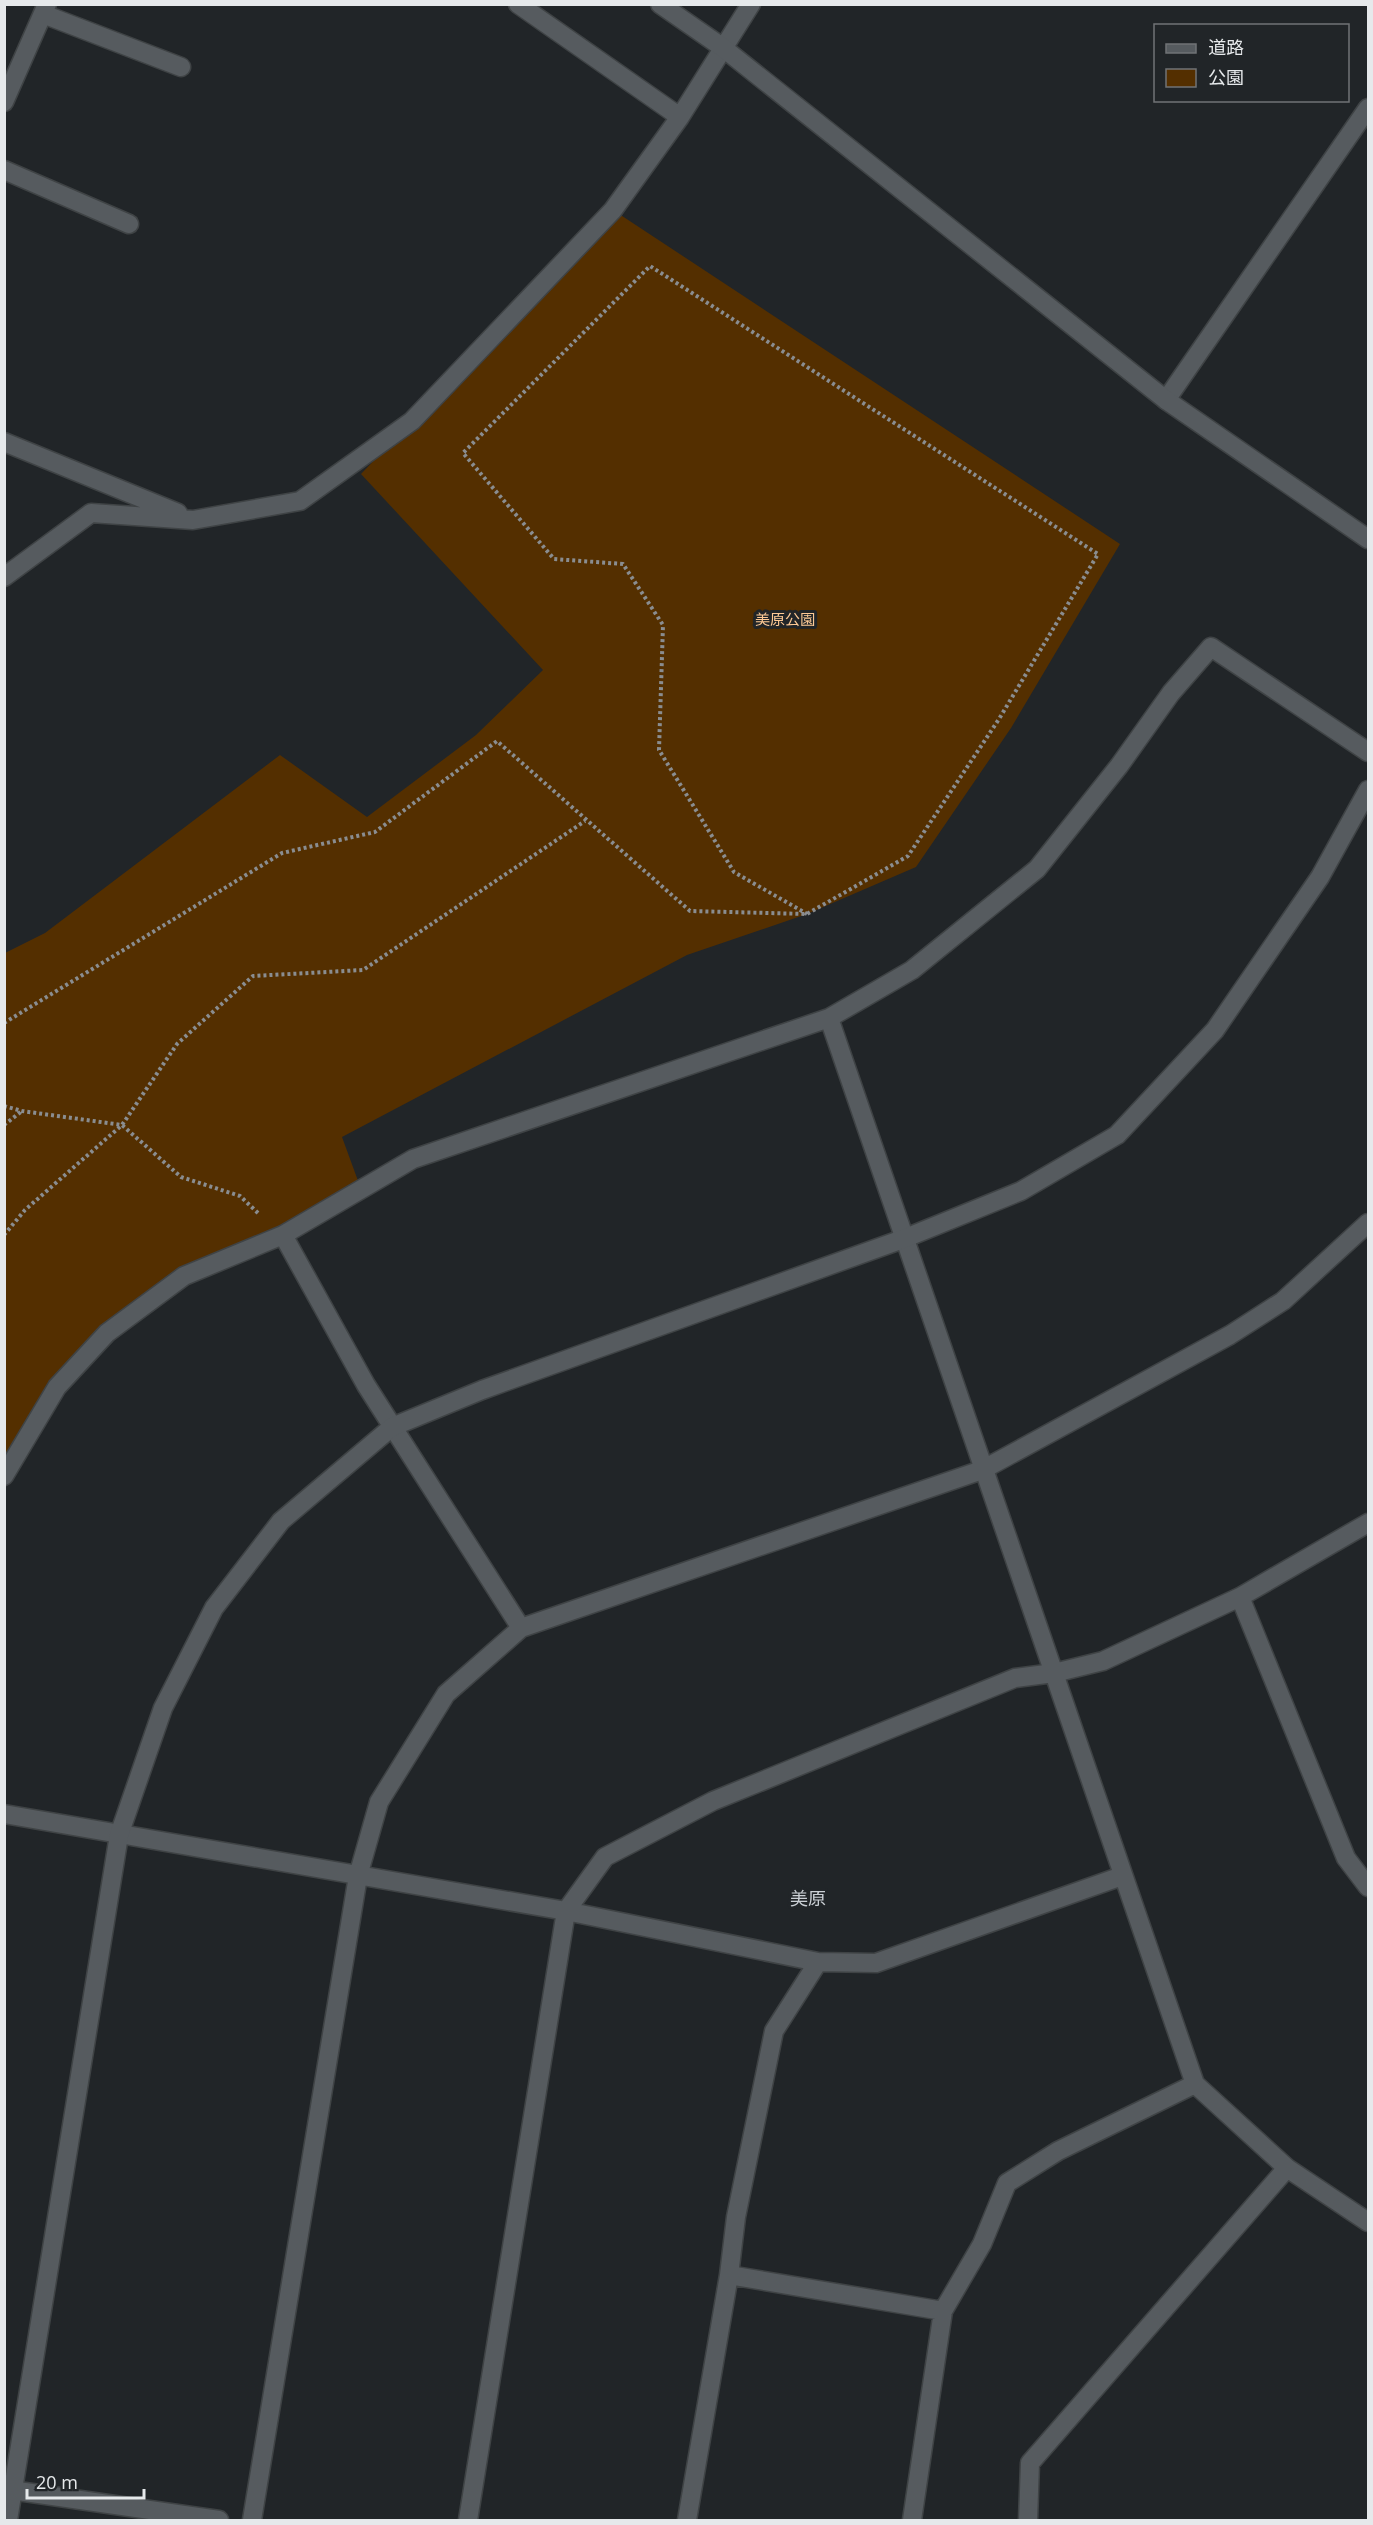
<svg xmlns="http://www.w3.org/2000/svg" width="1373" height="2525" font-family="'Open Sans','Noto Sans JP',sans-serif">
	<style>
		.green { fill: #542f00 }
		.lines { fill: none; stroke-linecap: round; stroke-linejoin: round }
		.street-casing { stroke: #3f4345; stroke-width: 21 }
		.secondary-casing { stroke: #3f4345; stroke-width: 21 }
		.path { stroke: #8a8d90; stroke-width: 4; stroke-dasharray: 3 3; stroke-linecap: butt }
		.street { stroke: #565b5f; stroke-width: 18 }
		.secondary { stroke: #565b5f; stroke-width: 18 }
		.labels { text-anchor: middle; stroke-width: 6; stroke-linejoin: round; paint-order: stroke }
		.park-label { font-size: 15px; fill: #fdc994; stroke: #212528 }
		.quarter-label { font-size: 18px; fill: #cacfd4; stroke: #212528 }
	</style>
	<rect width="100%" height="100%" fill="#212528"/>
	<path class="green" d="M613 210 1120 544 1011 728 916 867 807 914 687 955 342 1137 361 1189 184 1276 57 1387 5 1476V953L45 933 280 755 367 817 476 735 543 670 361 474Z"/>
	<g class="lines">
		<defs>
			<path id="street" d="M518 4 680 117
				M43 14 181 67
				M4 102 47 4
				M4 170 129 224
				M1166 400 1368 108
				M4 442 178 513
				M4 577 91 513 193 520 300 501 412 421 613 210 680 117 751 4
				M829 1018 1195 2084 1287 2168 1368 2222
				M283 1235 366 1385 521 1628
				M4 1476 57 1387 107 1333 184 1276 283 1235 413 1159 829 1018 912 970 1037 869 1119 766 1171 693 1211 647 1368 752
				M1240 1597 1346 1858 1368 1887
				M4 1814 566 1911 818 1962 876 1963 1122 1876
				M729 2275 943 2311
				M4 2489 219 2520
				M252 2520 358 1876 379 1802 446 1694 521 1628 982 1470 1230 1335 1283 1301 1368 1223
				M468 2520 566 1911 605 1857 713 1801 1015 1678 1054 1673 1103 1661 1240 1597 1368 1523
				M687 2520 729 2275 736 2217 774 2031 818 1962
				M912 2520 943 2311 982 2244 1007 2183 1058 2151 1195 2084
				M1028 2520 1030 2463 1287 2168"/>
			<path id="secondary" d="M660 4 722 47 1166 400 1368 539
				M8 2520 119 1835 163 1708 214 1608 281 1521 392 1427 482 1390 903 1239 1021 1191 1117 1135 1215 1030 1320 877 1368 790"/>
		</defs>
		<use href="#street" class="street-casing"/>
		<use href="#secondary" class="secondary-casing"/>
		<path class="path" d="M4 1023 282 853 375 832 497 741 690 911 807 914 908 856 999 719 1098 554 650 266 463 453 554 559 623 564 663 625 659 750 734 872 807 914
			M4 1106 22 1111 122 1125 177 1044 253 976 363 970 585 821
			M4 1125 22 1111
			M4 1235 25 1210 122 1125 181 1177 240 1196 258 1213"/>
		<use href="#street" class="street"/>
		<use href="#secondary" class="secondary"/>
	</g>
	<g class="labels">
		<g class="park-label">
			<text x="785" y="625">美原公園</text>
		</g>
		<g class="quarter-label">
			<text x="808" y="1905">美原</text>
		</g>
	</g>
	<rect width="1373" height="2525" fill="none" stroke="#e6e9eb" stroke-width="12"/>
	<rect x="1154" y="24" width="195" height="78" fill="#212528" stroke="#707376" stroke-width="1.5"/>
	<rect x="1166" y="44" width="30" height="9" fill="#565b5f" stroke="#707376" stroke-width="1.5"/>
	<text x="1208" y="54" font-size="18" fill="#e6e9eb">道路</text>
	<rect x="1166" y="69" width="30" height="18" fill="#542f00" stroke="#707376" stroke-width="1.5"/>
	<text x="1208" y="84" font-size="18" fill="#e6e9eb">公園</text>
	<path d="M27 2489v9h117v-9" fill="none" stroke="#e6e9eb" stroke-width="3"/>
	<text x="36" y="2489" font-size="18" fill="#e6e9eb" stroke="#212528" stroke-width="4.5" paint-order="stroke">20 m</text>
</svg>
